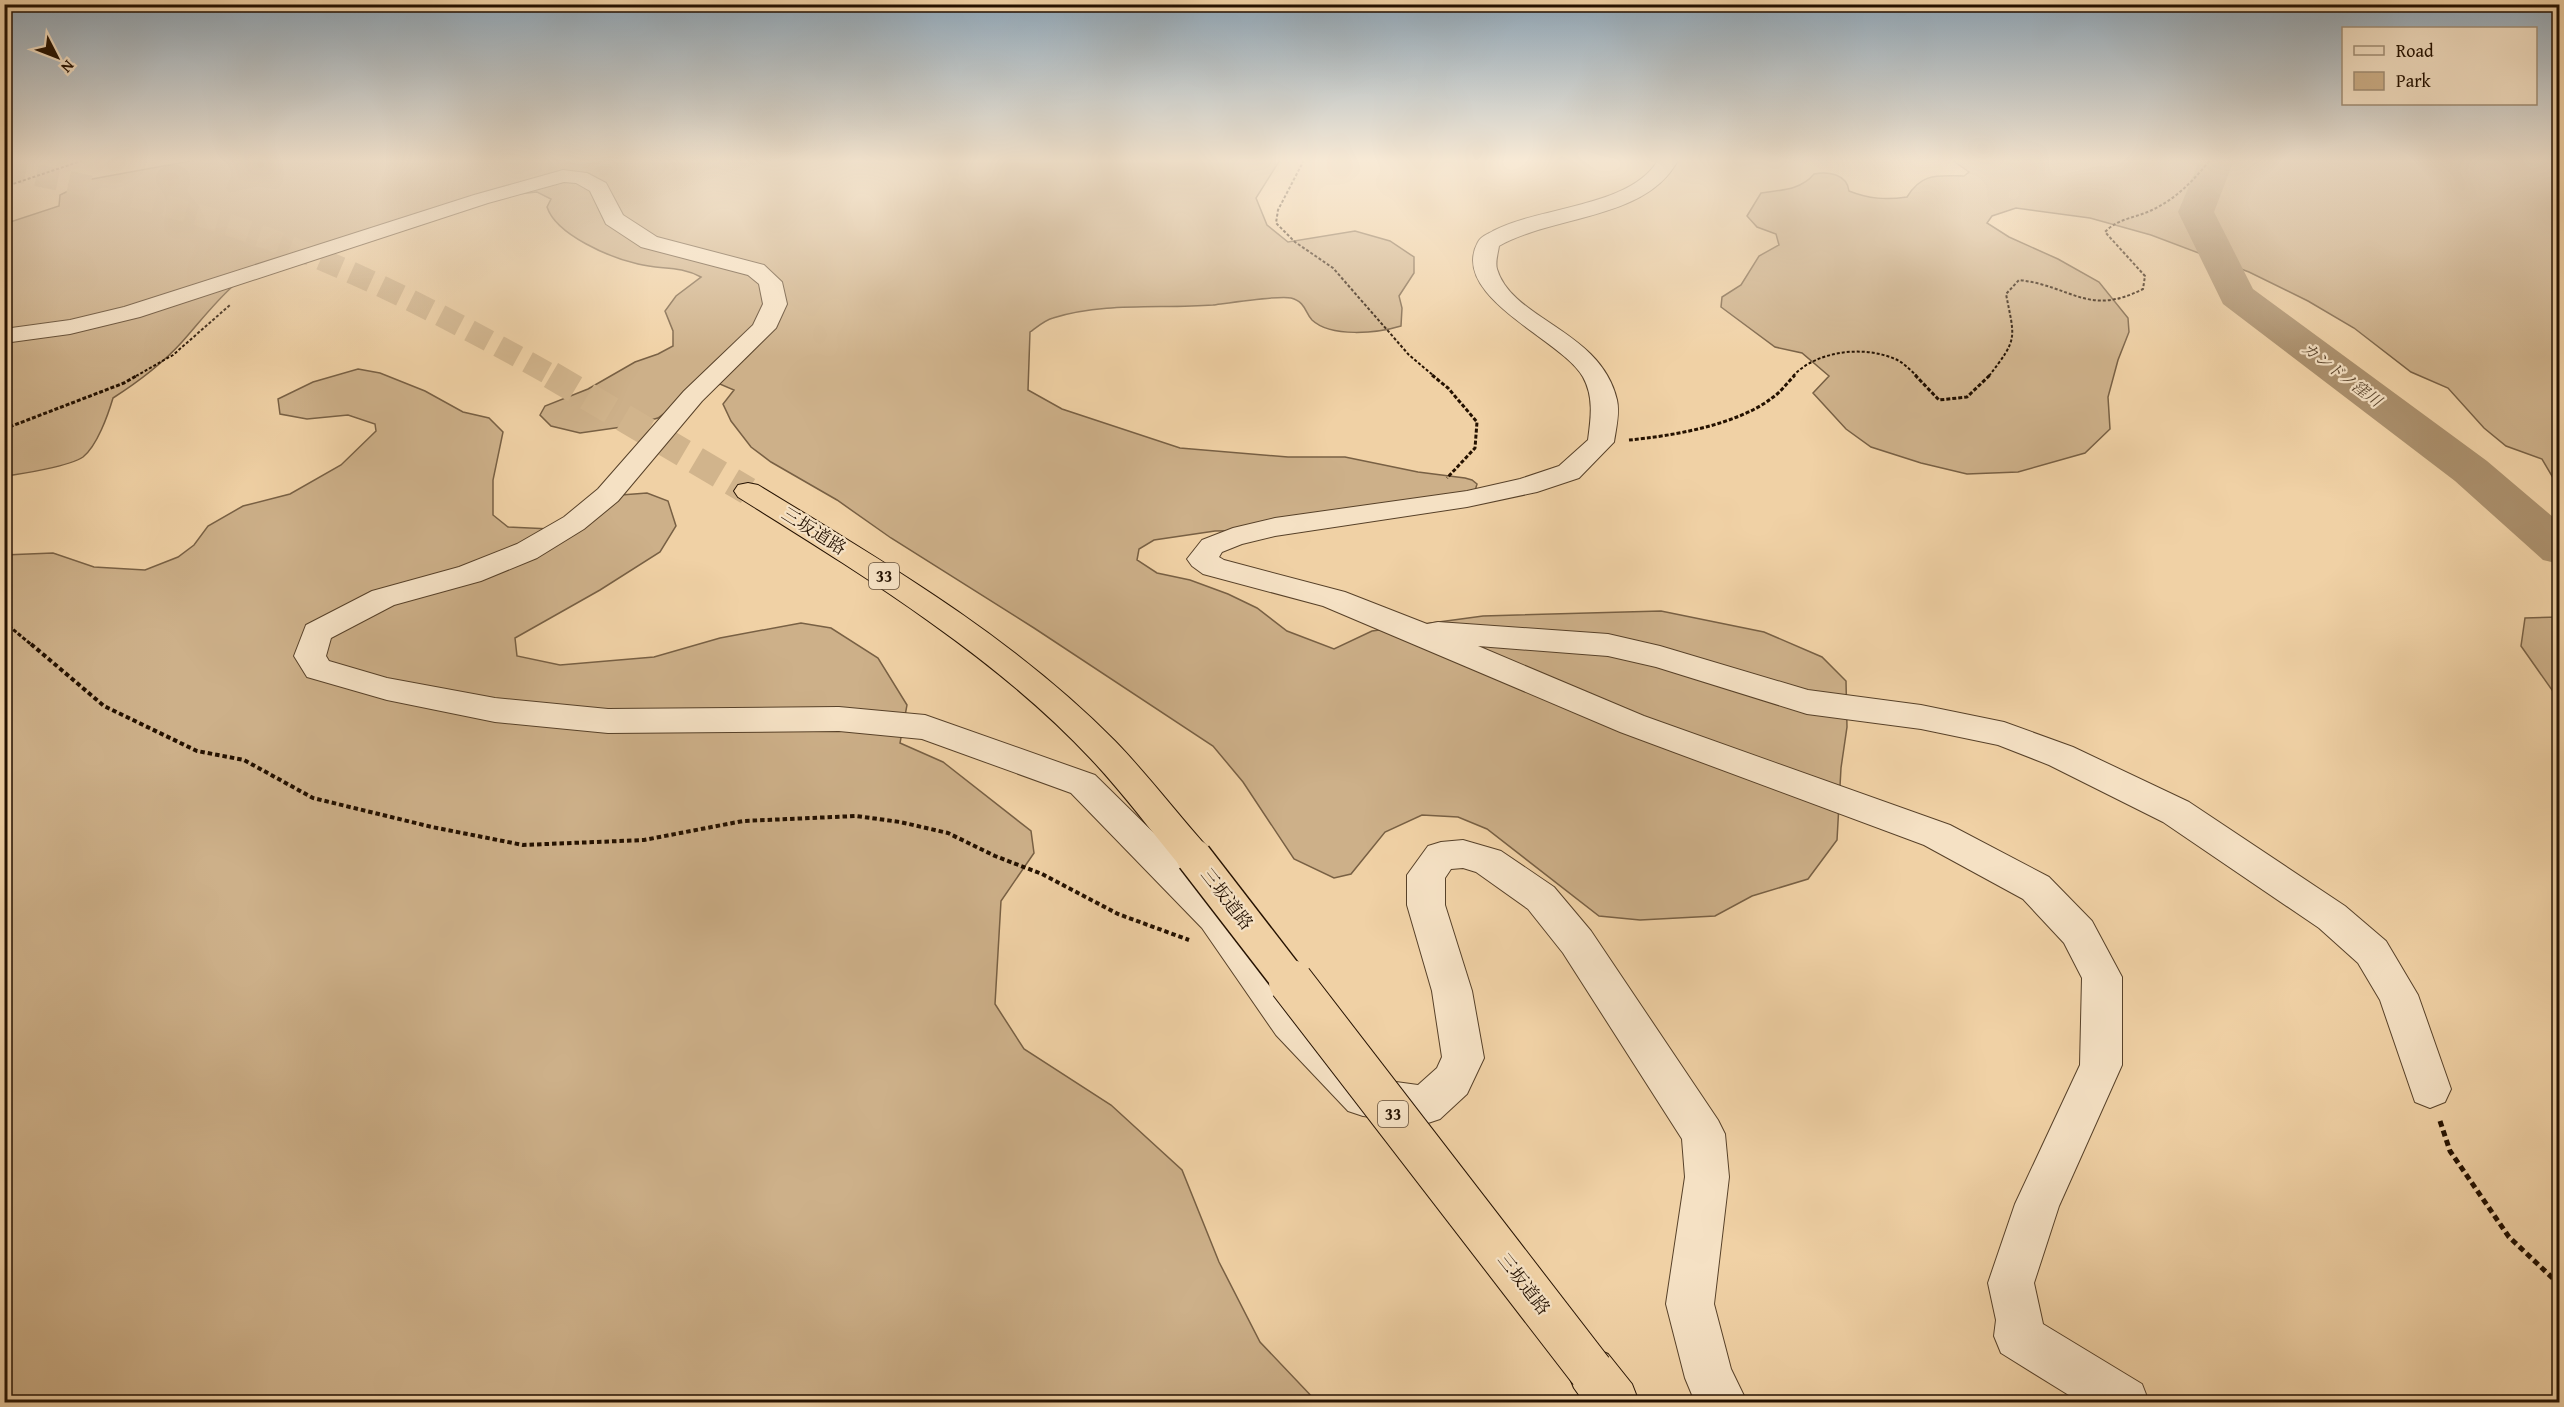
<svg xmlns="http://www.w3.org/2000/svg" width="2564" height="1407" font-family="'Gentium Book Plus','Noto Serif JP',serif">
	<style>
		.green { fill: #cdb089; stroke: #786044; stroke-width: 1.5 }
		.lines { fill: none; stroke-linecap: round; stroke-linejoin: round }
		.river { fill: #ab906d; fill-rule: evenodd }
		.highway-tunnel-far1 { stroke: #d1b48c; stroke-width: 22; stroke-dasharray: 22 11; stroke-linecap: butt }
		.highway-tunnel { stroke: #d1b48c; stroke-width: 28; stroke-dasharray: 28 14; stroke-linecap: butt }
		.minor-casing { stroke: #574129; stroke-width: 2 }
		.highway-casing { stroke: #241100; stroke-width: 2 }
		.path-far3 { stroke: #241100; stroke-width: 2; stroke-dasharray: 3 2; stroke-linecap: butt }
		.path-far2 { stroke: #241100; stroke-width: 3; stroke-dasharray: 4 2; stroke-linecap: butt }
		.path-far1 { stroke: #241100; stroke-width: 4; stroke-dasharray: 4.5 3; stroke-linecap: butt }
		.path { stroke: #241100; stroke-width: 5; stroke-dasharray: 6 4; stroke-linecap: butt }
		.minor { fill: #f5e1c4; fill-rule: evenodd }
		.highway { fill: #f0d1a5; fill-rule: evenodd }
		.highway-bridge-far1-casing { stroke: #241100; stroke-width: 38; stroke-linecap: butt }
		.highway-bridge-casing { stroke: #241100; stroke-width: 46; stroke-linecap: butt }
		.highway-bridge-far1 { stroke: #f0d1a5; stroke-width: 35 }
		.highway-bridge { stroke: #f0d1a5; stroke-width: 44 }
		.labels { text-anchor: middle; stroke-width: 4.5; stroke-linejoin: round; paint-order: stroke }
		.far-water-label { font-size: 16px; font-style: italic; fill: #5a442c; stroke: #f5e1c4 }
		.shield { fill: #f5e1c4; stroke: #634f3b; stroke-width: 1.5 }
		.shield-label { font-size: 16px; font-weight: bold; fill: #241100 }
		.street-label { font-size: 18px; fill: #241100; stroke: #f5e1c4 }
	</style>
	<rect width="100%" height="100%" fill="#f0d1a5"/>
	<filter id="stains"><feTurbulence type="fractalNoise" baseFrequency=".00333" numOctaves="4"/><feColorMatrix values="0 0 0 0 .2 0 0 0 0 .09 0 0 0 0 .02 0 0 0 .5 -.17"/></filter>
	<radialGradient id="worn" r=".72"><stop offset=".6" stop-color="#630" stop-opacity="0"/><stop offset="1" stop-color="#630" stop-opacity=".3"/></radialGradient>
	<path class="green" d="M196 160H1280L1256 198 1267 225 1288 242 1355 231 1390 241 1414 257V273L1399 296 1402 308 1401 326C1378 333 1331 338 1312 320 1305 313 1306 302 1291 298 1280 295 1228 303 1213 305 1160 309 1105 302 1053 318 1045 320 1037 327 1030 332L1028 390 1062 409 1180 448 1288 457H1345L1418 472 1465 478 1472 480 1477 484 1475 491 1319 529 1215 531 1154 540 1139 549 1137 560 1157 573 1190 580 1228 594 1257 608 1287 631 1334 649 1372 631 1483 616 1661 611 1764 632 1822 657 1846 681 1847 727 1841 768 1837 840 1808 879 1752 896 1715 916 1640 920 1599 916 1487 829 1458 817 1422 815 1385 832 1351 874 1334 878 1294 859 1243 782 1213 746 1034 628 891 538 837 500 771 462 751 447 731 421 723 404 734 390 720 384 673 407 658 418 629 426 580 433 551 426 540 415 545 406 588 389 635 362 658 354 673 346V331L665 311 676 296 701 277C679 265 661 270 638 264 611 258 556 235 547 207L551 199 537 192 498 196 233 286C214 303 199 323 182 342 162 364 138 382 113 398 108 415 97 446 83 457 70 466 22 474 5 476L4 224 59 206 60 195 92 179Z
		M1952 160H2559V488L2542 459 2506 446 2484 428 2448 388 2411 372 2354 328 2308 301 2249 272 2151 235 2090 218 2016 208 1992 216 1987 223 2009 237 2058 259 2099 282 2128 318 2129 332 2118 360 2108 397 2110 429 2085 453 2018 472 1967 474 1921 463 1871 447 1846 429 1813 393 1829 376 1802 353 1775 347 1721 307 1722 297 1741 285 1759 256 1779 245 1776 234 1757 227 1747 216 1761 193C1781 190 1801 190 1814 174 1828 171 1847 174 1849 191 1869 199 1886 200 1907 197 1922 172 1938 176 1964 176L1969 172Z
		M358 369 380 373 425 391 463 412 489 418 503 432 493 480V515L508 527 551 529 621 495 647 493 668 501 676 526 660 552 600 590 515 638 517 656 560 665 654 657 720 638 801 623 831 628 878 658 907 705 900 743 943 762 1031 831 1034 853 1001 901 995 1004 1024 1049 1111 1105 1182 1170 1219 1262 1260 1342 1317 1402H5L4 555 53 553 94 567 145 570 178 557 194 545 208 526 243 506 290 494 341 465 376 431 375 424 348 415 307 419 280 414 278 399 313 382Z
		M2559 617H2560L2559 700 2521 646 2525 618Z"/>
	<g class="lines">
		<path class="river" d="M2200 160H2234L2214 212 2253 289 2487 461 2560 523V564L2543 560 2455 481 2223 304 2178 212Z"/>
		<path class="highway-tunnel-far1" d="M4 169C98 186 191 209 280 243 375 279 465 327 553 376"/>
		<path class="highway-tunnel" d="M551 375 748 491"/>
		<defs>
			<path id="minor" d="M1658 160H1678C1647 220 1553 215 1499 246 1498 253 1495 262 1497 269 1512 320 1601 330 1617 400 1620 413 1616 429 1614 442L1579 478 1537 492 1467 507 1275 536 1242 544 1222 552 1219 557 1224 560 1345 592 1427 624 1438 622 1608 634 1660 646 1808 690 1921 705 2004 722 2073 747 2189 802 2345 906 2386 941 2418 995 2451 1089 2445 1102 2430 1108 2415 1102 2380 1000 2358 963 2319 928 2163 822 2049 765 1998 745 1921 729 1807 714 1656 667 1608 656 1478 646 1644 716 1950 825 2049 877 2092 921 2122 977V1065L2059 1206 2034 1283 2043 1324 2142 1384 2149 1402H2080L2001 1353 1994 1336 1996 1320 1988 1283 2015 1204 2080 1065 2082 978 2064 943 2023 899 1924 845 1620 732 1323 606 1203 574 1192 566 1187 559 1202 540 1233 528 1275 518 1467 491 1520 479 1559 466 1588 440C1591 418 1594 397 1583 377 1562 339 1448 297 1478 242 1481 236 1488 234 1493 231 1537 207 1632 207 1658 160Z
				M563 170 587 173 606 183 623 215 657 237 764 265 782 282 787 304 776 328 702 401 618 501 584 529 537 558 481 581 394 605 331 638 326 656 329 661 387 678 495 698 608 709 839 707 925 715 1095 775 1228 906 1304 1011 1374 1079 1418 1085 1437 1068 1442 1057 1432 991 1407 905V875L1428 846 1441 842 1463 840 1501 851 1554 887 1591 931 1718 1120 1725 1134 1729 1177 1714 1304 1731 1369 1747 1402H1695L1685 1378 1666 1304 1685 1177 1682 1139 1563 953 1528 909 1476 872 1463 868 1451 869 1445 878V905L1472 991 1484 1058 1467 1094 1440 1119 1425 1124 1363 1116 1348 1111 1276 1035 1202 928 1071 793 922 739 839 731 608 733 495 722 387 700 307 677 294 656 306 625 372 591 459 567 517 544 564 517 598 489 684 391 753 325 763 304 759 284 748 275 641 247 606 224 590 191 576 183 564 182 488 203 140 317 70 334 4 343V329L70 320 124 307 474 195Z"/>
			<path id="highway" d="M748 483 758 485C881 560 1013 637 1115 741 1147 774 1176 812 1207 847L1212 857 1207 867 1194 871 1181 867C1151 831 1123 793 1091 759 994 655 858 572 738 497L734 491 738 485Z
				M1591 1347 1608 1354 1632 1384 1639 1402H1584L1574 1388 1567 1371 1574 1354Z"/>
		</defs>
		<use href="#minor" class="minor-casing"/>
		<use href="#highway" class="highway-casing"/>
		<path class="path-far3" d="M1304 160 1278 210 1276 223 1295 242 1333 268 1409 355 1434 376
			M4 187 84 160
			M136 376 173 355 230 305
			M1793 376C1816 351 1863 345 1895 359 1903 362 1910 370 1917 376
			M1989 376C2018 338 2015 340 2006 294L2019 280C2072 286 2088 317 2143 289L2145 276 2105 232C2118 218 2136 218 2152 210 2176 199 2194 180 2210 160"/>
		<path class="path-far2" d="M1432 375 1448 388 1477 422 1475 448 1447 478
			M1915 375 1939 400 1967 397 1990 375
			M4 429 124 383 138 375
			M1629 440C1672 436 1737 425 1772 398 1781 392 1787 383 1795 375
			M4 622 33 646"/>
		<path class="path-far1" d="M31 644 104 706 197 751 244 760 313 798 432 827 523 845 644 840 743 821 856 816 900 822 948 833 995 856 1042 874 1118 914 1189 940"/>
		<path class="path" d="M2440 1121 2450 1151 2509 1237 2560 1285"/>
		<use href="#minor" class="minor"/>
		<use href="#highway" class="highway"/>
		<defs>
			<path id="highway-bridge-far1" d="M1194 857 1292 984"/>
			<path id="highway-bridge" d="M1291 982 1591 1371"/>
		</defs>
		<use href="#highway-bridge-far1" class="highway-bridge-far1-casing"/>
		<use href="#highway-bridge" class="highway-bridge-casing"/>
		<use href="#highway-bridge-far1" class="highway-bridge-far1"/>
		<use href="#highway-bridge" class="highway-bridge"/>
	</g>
	<linearGradient id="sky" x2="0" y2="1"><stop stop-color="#8fa6b7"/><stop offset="0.45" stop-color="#f8ead6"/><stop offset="1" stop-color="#f8ead6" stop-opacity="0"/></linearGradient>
	<rect width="2564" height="357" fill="url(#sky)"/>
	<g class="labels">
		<g class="far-water-label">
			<text transform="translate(2342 374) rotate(37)" y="6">カンドノ窪川</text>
		</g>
		<g class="shield">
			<rect x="869" y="563" width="30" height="26" rx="4.5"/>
			<rect x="1378" y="1101" width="30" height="26" rx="4.5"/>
		</g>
		<g class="shield-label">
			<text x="884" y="582">33</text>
			<text x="1393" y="1120">33</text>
		</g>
		<g class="street-label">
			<text transform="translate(814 531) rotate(32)" y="6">三坂道路</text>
			<text transform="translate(1227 899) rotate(52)" y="6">三坂道路</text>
			<text transform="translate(1524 1284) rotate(52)" y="6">三坂道路</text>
		</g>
	</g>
	<rect width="2564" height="1407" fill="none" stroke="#f0d1a5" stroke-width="24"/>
	<rect x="6" y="6" width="2552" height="1395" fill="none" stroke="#241100" stroke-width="3"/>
	<rect x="12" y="12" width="2540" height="1383" fill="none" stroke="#241100" stroke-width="1.5"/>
	<rect x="2342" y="27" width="195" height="78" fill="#f5e1c4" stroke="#a18e76" stroke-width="1.5"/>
	<rect x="2354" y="46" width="30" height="9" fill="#f5e1c4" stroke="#a18e76" stroke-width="1.5"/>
	<text x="2396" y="57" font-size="18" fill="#241100">Road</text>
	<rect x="2354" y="72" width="30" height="18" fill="#cdb089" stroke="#a18e76" stroke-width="1.5"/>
	<text x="2396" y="87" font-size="18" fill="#241100">Park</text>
	<g transform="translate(57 57) rotate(132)" stroke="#f5e1c4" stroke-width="4.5" paint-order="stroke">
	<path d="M0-4.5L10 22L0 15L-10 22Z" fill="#241100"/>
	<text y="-9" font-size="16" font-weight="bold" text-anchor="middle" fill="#241100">N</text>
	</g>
	<rect width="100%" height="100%" filter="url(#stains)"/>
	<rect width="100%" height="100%" fill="url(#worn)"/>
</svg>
